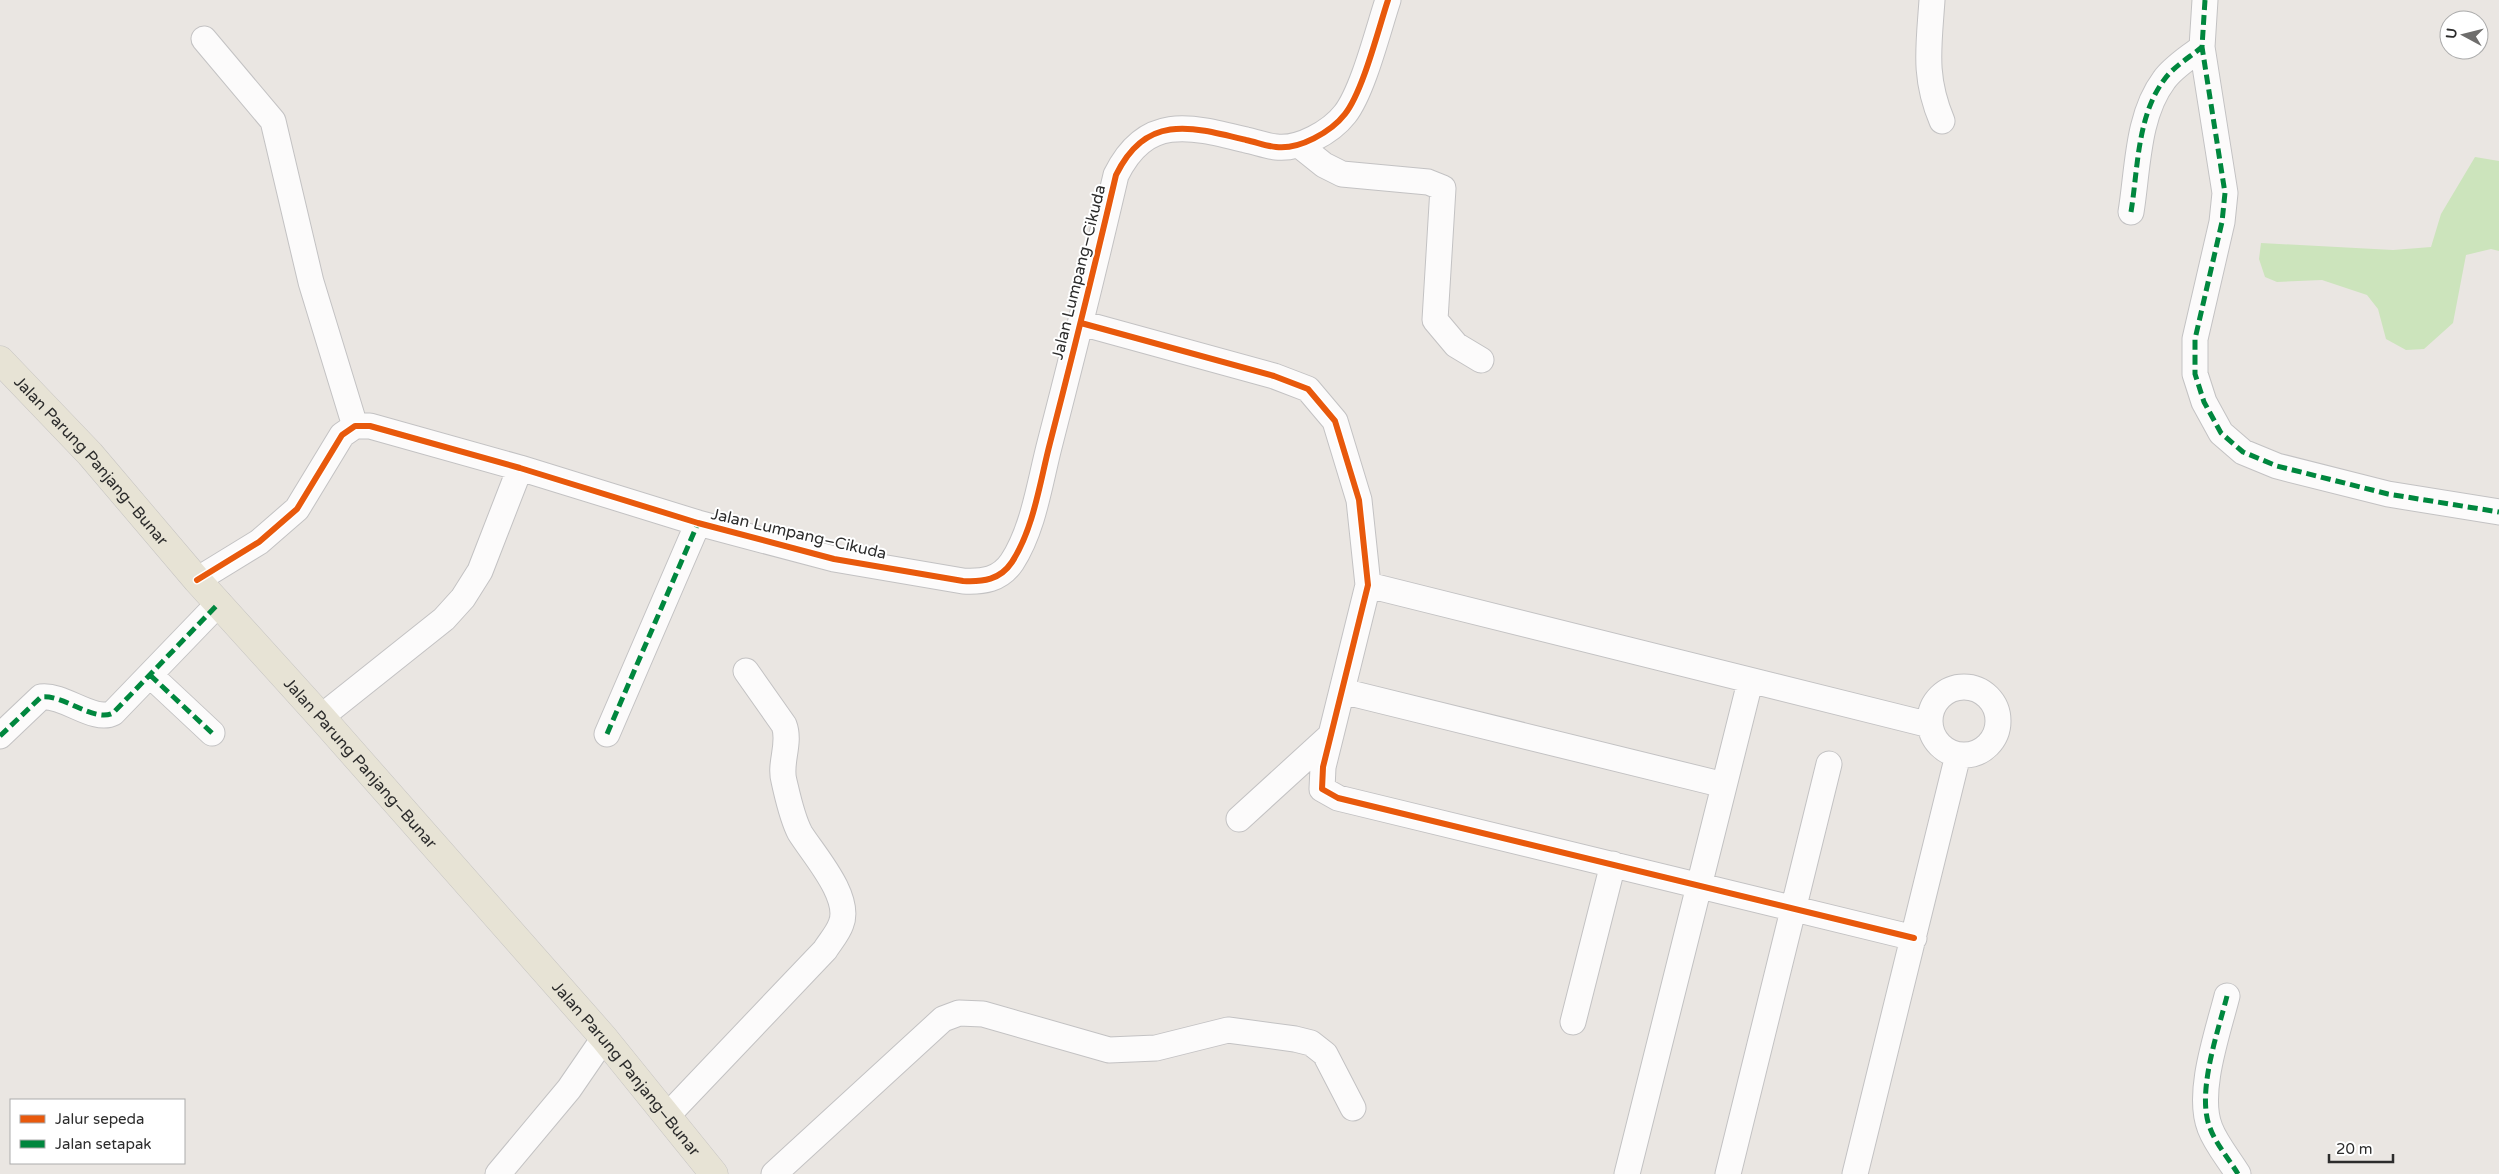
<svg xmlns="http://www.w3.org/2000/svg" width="2499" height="1174" font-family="'Varela Round',sans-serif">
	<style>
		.green { fill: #cce4bc }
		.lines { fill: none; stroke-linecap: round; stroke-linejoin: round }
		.minor-casing { stroke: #c3c2c3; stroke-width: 27 }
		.major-casing { stroke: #c6c4c2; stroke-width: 29 }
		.minor { stroke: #fcfbfb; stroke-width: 25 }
		.major { stroke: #e7e3d5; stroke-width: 28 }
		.quiet { stroke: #00873e; stroke-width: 5; stroke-dasharray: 10 5; stroke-linecap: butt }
		.cycleway-casing { stroke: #fff; stroke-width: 9 }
		.cycleway { stroke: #e8590c; stroke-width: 6 }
		.labels { text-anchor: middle; stroke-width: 4; stroke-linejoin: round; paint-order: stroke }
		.street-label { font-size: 16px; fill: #2c2c2c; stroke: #fff }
	</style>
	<rect width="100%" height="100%" fill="#eae6e2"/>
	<path class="green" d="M2475 157 2499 161V251L2491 249 2466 255 2453 323 2424 349 2406 350 2386 339 2378 309 2367 295 2322 280 2277 282 2265 277 2259 259 2261 243 2393 250 2431 247 2441 214Z"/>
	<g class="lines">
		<defs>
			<path id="minor" d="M1932 0C1929 46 1923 76 1942 121
				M2205 0 2202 47 2225 193 2222 222 2195 339V374L2204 402 2221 433 2243 452 2277 466 2388 494 2499 512
				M204 39 273 121 311 282 355 426
				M1299 145 1324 165 1342 174 1428 182 1443 188 1435 320 1456 345 1481 360
				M2131 212C2138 169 2137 116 2164 80 2173 67 2190 57 2202 47
				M1081 323 1274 376 1308 389 1335 421 1359 500 1368 585 1323 767 1322 789 1338 798 1914 938
				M197 580 259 542 297 509 342 435 355 426H370L520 468 698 523 834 559 963 581C983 582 1000 580 1012 562 1034 528 1040 481 1050 443 1073 354 1095 265 1116 175 1146 114 1190 126 1246 140 1256 142 1266 146 1276 147 1299 150 1331 132 1345 114 1363 91 1378 30 1388 0
				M1368 585 1930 725
				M150 675 212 733
				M1930 721a34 34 0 1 1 68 0a34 34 0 1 1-68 0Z
				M1342 691 1724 785
				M321 717 444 619 463 598 480 571 520 468
				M607 734 698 523
				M0 736 41 697C64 694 94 723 113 713L219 603
				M1239 819 1331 735
				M2227 996C2218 1032 2196 1093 2210 1128 2216 1144 2229 1159 2238 1174
				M1573 1022 1613 864
				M667 1116 825 950C830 942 838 933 841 924 852 897 813 854 800 833 792 818 788 798 784 781 779 763 791 743 784 725L746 671
				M498 1174 569 1089 604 1038
				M774 1174 943 1019 959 1013 983 1014 1109 1050 1156 1048 1228 1030 1295 1039 1311 1043 1325 1054 1353 1108
				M1627 1174 1750 682
				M1728 1174 1829 764
				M1855 1174 1958 755"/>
			<g id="major">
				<path id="s1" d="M0 360 90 454 197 580 321 717 604 1038 714 1174"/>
			</g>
		</defs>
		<use href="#minor" class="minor-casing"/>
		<use href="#major" class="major-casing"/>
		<use href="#minor" class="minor"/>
		<use href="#major" class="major"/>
		<path class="quiet" d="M2205 0 2202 47 2225 193 2222 222 2195 339V374L2204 402 2221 433 2243 452 2277 466 2388 494 2499 512
			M2131 212C2138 169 2137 116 2164 80 2173 67 2190 57 2202 47
			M150 675 212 733
			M607 734 698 523
			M0 736 41 697C64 694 94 723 113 713L219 603
			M2227 996C2218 1032 2196 1093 2210 1128 2216 1144 2229 1159 2238 1174"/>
		<defs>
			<path id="cycleway" d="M1081 323 1274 376 1308 389 1335 421 1359 500 1368 585 1323 767 1322 789 1338 798 1914 938
				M197 580 259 542 297 509 342 435 355 426H370L520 468 698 523 834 559 963 581C983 582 1000 580 1012 562 1034 528 1040 481 1050 443 1073 354 1095 265 1116 175 1146 114 1190 126 1246 140 1256 142 1266 146 1276 147 1299 150 1331 132 1345 114 1363 91 1378 30 1388 0"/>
		</defs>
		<use href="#cycleway" class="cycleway-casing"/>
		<use href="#cycleway" class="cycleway"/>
	</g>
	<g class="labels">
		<g class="street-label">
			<text transform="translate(1078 272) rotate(-76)" y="6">Jalan Lumpang–Cikuda</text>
			<text dy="6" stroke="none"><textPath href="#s1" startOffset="136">Jalan Parung Panjang–Bunar</textPath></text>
			<text transform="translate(799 533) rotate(13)" y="6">Jalan Lumpang–Cikuda</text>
			<text dy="6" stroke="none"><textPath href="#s1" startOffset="541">Jalan Parung Panjang–Bunar</textPath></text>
			<text dy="6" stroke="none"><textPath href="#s1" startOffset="946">Jalan Parung Panjang–Bunar</textPath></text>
		</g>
	</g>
	<rect x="10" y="1099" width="175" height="65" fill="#ffffff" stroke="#ababab"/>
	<rect x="20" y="1115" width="25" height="8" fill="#e8590c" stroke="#ababab"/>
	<text x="55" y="1124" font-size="15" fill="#2c2c2c">Jalur sepeda</text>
	<rect x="20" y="1140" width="25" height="8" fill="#00873e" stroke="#ababab"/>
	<text x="55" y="1149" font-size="15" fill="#2c2c2c">Jalan setapak</text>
	<g transform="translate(2464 35) rotate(277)"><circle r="24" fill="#ffffff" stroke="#ababab"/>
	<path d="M0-4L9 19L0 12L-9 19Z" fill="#6e6d6c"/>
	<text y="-8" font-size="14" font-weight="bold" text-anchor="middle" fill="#2c2c2c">U</text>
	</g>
	<path d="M2329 1154v8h64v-8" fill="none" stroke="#2c2c2c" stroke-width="2.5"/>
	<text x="2336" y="1154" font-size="15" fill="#2c2c2c" stroke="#ffffff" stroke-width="4" paint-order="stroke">20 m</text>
</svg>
